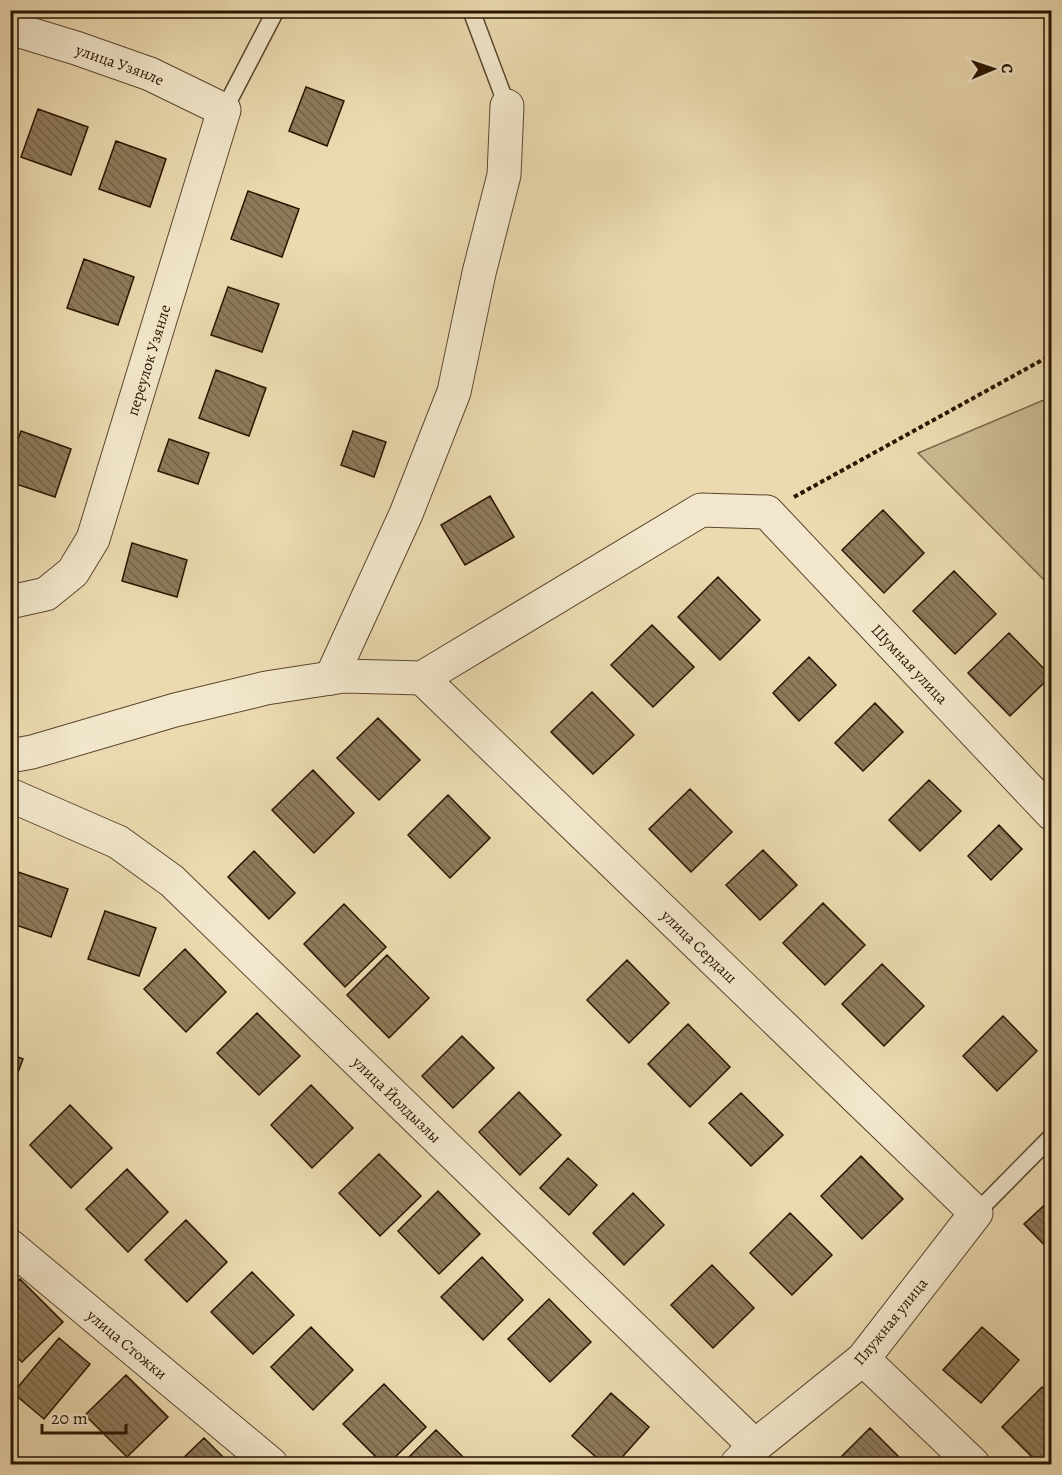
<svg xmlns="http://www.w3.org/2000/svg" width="1062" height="1475" font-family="Alegreya,serif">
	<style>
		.green { fill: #cab992; stroke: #7a674a; stroke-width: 1.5 }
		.building { fill: url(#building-back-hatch); stroke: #291501; stroke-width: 1.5 }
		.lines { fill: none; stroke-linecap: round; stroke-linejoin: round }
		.service-casing { stroke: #5a462d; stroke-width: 19 }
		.minor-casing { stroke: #5a462d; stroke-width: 35 }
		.path { stroke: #291501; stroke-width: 4; stroke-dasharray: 4.5 3; stroke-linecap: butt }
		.service { stroke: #f2e7cc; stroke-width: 16 }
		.minor { stroke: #f2e7cc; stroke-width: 33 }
		.labels { text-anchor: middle; stroke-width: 5; stroke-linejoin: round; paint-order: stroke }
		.street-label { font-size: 16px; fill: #291501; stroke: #f2e7cc }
	</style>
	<defs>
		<pattern id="building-back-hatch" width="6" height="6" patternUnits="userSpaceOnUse" patternTransform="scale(1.5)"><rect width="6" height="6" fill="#8e7b5c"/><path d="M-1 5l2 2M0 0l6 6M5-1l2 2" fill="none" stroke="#74644a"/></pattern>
	</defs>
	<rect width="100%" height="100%" fill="#ebdab0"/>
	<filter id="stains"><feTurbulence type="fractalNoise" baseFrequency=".00333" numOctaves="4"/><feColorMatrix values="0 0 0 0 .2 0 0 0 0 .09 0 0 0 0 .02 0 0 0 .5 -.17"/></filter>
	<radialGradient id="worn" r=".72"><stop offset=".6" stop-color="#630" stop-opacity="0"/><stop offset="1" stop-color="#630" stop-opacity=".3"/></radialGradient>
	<path class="green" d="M1051 397V587L918 453Z"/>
	<path class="building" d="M306 87 344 101 327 146 289 131Z
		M38 109 88 127 71 175 21 157Z
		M116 141 166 159 150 207 99 189Z
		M248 191 299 209 282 257 231 239Z
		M84 259 134 277 118 325 67 308Z
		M228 287 279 304 262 352 211 335Z
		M216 370 266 388 249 436 199 418Z
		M21 431 71 449 55 497 10 482V461Z
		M353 431 386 442 374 477 341 465Z
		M169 439 209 453 198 484 158 471Z
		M490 496 514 537 465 565 441 525Z
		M883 510 924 553 884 593 842 550Z
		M132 543 187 560 177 597 122 581Z
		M954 571 996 614 955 654 913 611Z
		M718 577 760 620 720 660 678 617Z
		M652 625 694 667 653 707 611 665Z
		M1009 633 1051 676 1010 716 968 673Z
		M809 657 836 685 799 721 773 693Z
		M592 692 634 735 593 774 551 732Z
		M875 703 903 732 863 771 835 743Z
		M378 718 420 760 379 800 337 758Z
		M313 770 354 813 314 853 272 810Z
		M929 780 961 811 920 851 889 820Z
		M690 789 732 832 691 872 649 829Z
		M448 795 490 838 450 878 408 835Z
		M999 825 1022 849 991 880 968 856Z
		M763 850 797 885 760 920 726 885Z
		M254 851 295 893 269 919 228 877Z
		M18 872 68 889 51 937 10 923V893Z
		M823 903 865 945 825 985 783 943Z
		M344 904 386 947 345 987 304 944Z
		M105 911 156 928 139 976 88 959Z
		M185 949 226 992 186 1032 144 989Z
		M387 955 429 998 389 1038 347 995Z
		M627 960 669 1003 629 1043 587 1000Z
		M882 964 924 1006 884 1046 842 1004Z
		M257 1013 300 1056 259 1095 217 1053Z
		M1003 1016 1037 1051 997 1091 963 1056Z
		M688 1024 730 1067 690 1107 648 1064Z
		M462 1036 494 1068 453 1108 422 1076Z
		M10 1054 23 1059 10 1094Z
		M311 1085 353 1128 312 1168 271 1125Z
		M519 1092 561 1135 520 1175 479 1132Z
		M741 1093 783 1135 751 1166 709 1123Z
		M70 1105 112 1148 71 1188 30 1145Z
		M379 1154 421 1196 380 1236 339 1193Z
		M861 1156 903 1199 862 1239 821 1196Z
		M568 1158 597 1185 569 1215 540 1188Z
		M127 1169 168 1212 128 1252 86 1209Z
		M438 1191 480 1234 439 1274 398 1231Z
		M633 1193 664 1225 624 1265 593 1233Z
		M1052 1198V1253L1024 1224Z
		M790 1213 832 1255 792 1295 750 1253Z
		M186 1220 227 1262 187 1302 145 1260Z
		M482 1257 523 1300 483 1340 441 1297Z
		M712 1265 754 1308 713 1348 671 1305Z
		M252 1272 294 1315 253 1354 211 1312Z
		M20 1279 63 1322 22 1362 10 1351V1289Z
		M549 1299 591 1342 550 1382 508 1339Z
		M311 1327 353 1370 313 1410 271 1367Z
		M982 1327 1019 1360 981 1403 943 1370Z
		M59 1338 90 1364 44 1419 13 1393Z
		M126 1375 168 1417 127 1457 85 1415Z
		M384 1384 426 1427 388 1464H383L343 1424Z
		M1042 1387 1052 1396V1462L1049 1464H1039L1002 1427Z
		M611 1393 649 1427 616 1464H604L572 1436Z
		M870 1428 906 1464H834Z
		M436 1430 470 1464H402Z
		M204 1438 230 1464H177Z"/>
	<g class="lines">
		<defs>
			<path id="service" d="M471 10 507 106
				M224 110 276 10
				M976 1213 1052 1136"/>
			<g id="minor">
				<path id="s1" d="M10 28 76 48 150 74 224 110 93 539 73 572 46 594 10 602"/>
				<path d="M331 678 406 514 454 392 479 273 504 175 507 106"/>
				<path id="s2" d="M422 678 976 1213 863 1359 755 1446 737 1464"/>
				<path id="s3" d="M10 756 32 752 175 710 266 688 344 676 422 678 701 510 767 512 1052 814"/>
				<path id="s4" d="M10 795 118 842 172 881 755 1446"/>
				<path id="s5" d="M10 1246 271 1464"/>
				<path d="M863 1359 973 1464"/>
			</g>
		</defs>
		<use href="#service" class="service-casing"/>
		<use href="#minor" class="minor-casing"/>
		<path class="path" d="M794 497 1044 359H1052"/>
		<use href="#service" class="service"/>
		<use href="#minor" class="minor"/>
	</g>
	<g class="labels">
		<g class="street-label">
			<text dy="6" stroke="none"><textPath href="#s1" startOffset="116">улица Узянле</textPath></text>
			<text transform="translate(148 360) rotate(-73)" y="6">переулок Узянле</text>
			<text dy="6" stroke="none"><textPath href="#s3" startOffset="1022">Шумная улица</textPath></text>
			<text dy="6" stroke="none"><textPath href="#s2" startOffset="386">улица Сердаш</textPath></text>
			<text dy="6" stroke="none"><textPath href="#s4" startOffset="498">улица Йолдызлы</textPath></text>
			<text transform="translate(890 1321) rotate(-51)" y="6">Плужная улица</text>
			<text dy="6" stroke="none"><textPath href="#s5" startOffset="153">улица Стожки</textPath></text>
		</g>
	</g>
	<rect width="1062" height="1475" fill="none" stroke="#ebdab0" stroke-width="36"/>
	<rect x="12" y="12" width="1038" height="1451" fill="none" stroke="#291501" stroke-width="3"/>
	<rect x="18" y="18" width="1026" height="1439" fill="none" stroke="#291501" stroke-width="1.5"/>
	<g transform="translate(993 69) rotate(88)" stroke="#f2e7cc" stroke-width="4.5" paint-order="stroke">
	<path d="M0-4.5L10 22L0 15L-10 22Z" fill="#291501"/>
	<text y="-9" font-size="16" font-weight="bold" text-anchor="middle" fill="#291501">С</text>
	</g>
	<path d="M42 1424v9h84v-9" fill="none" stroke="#291501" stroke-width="3"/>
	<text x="51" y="1424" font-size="18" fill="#291501" stroke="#f2e7cc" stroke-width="4.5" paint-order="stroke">20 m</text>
	<rect width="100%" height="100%" filter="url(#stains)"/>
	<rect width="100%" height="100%" fill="url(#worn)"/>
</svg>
